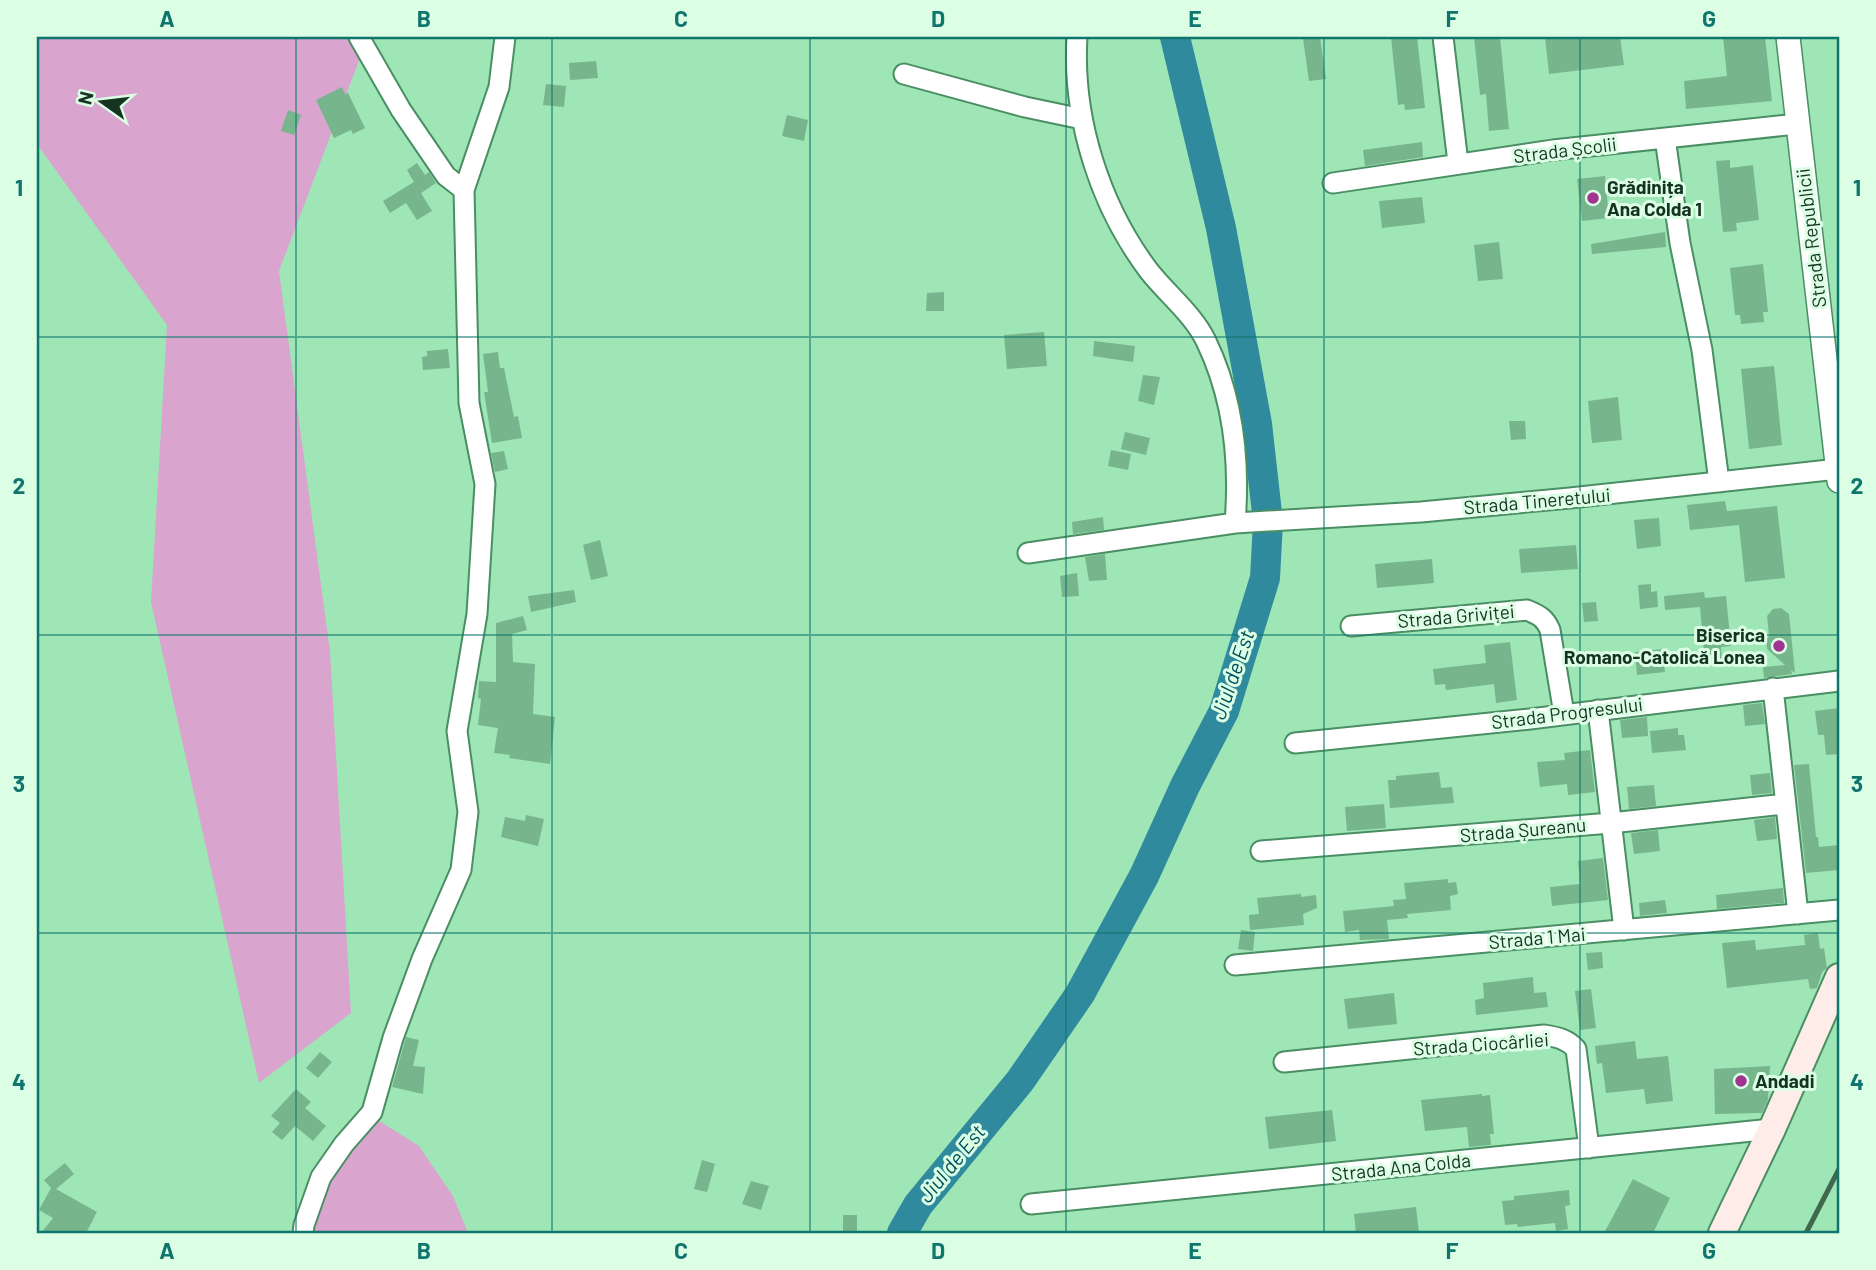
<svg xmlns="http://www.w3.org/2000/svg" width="1876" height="1270" font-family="Barlow,sans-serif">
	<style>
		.green { fill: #d9a4ce }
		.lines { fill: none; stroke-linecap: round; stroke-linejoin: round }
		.river { stroke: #308a9d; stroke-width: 30 }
		.building { fill: #77b58c }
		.minor-casing { stroke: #4a8e63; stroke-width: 23 }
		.tertiary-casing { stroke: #4a8e63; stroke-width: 26 }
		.secondary-casing { stroke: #4a8e63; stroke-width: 30 }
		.minor { stroke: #fff; stroke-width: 19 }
		.tertiary { stroke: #fff; stroke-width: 23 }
		.secondary { stroke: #fdece7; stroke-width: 26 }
		.rail { stroke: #3f694e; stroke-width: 5 }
		.grid { fill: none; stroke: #0f766e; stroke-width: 2; stroke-opacity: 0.55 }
		.poi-dot { fill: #a13391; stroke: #dbfee5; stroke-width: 2.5 }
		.labels { text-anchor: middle; stroke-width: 6; stroke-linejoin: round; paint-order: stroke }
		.street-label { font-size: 19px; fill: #163321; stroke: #dbfee5 }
		.poi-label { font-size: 19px; font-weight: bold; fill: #163321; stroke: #dbfee5; text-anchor: start }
		.water-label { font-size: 21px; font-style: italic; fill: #00505e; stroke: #dbfee5 }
		.neatline { fill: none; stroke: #0f766e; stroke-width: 2.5 }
		.grid-label { font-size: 23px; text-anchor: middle; font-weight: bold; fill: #0f766e }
	</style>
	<rect width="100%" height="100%" fill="#9fe6b6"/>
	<path class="green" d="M37 37H368L279 271 330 652 351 1013 259 1083 151 602 167 325 37 144Z
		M373 1117 419 1146 453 1196 468 1233H315L314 1228 325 1183Z"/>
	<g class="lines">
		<path class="river" d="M902 1233 918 1205 1020 1081 1080 994 1144 876 1185 786 1224 711 1265 578 1268 522 1257 424 1221 228 1175 37"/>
	</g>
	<path class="building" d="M1320 37 1326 79 1309 81 1303 38Z
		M1391 37H1417L1425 108 1405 110 1404 104 1398 105Z
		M1474 37H1500L1509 129 1489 131 1486 94 1480 95Z
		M1545 37H1620L1624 65 1549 74Z
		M1723 37H1765L1772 101 1686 109 1684 81 1727 76Z
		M596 61 598 78 570 80 569 63Z
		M546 84 566 86 564 107 543 105Z
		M342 87 345 94 348 93 365 128 353 134 351 130 334 138 316 100Z
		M288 110 301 115 294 135 281 131Z
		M787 115 808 120 804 141 782 136Z
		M1422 142 1423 157 1365 166 1363 150Z
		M1730 160V168L1753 165 1759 220 1736 223 1737 231 1723 232 1716 161Z
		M417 163 425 175 429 172 436 183 421 193 432 211 417 220 406 203 390 213 383 201 414 182 407 170Z
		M1605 176 1609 218 1582 221 1577 179Z
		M1422 197 1425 223 1382 228 1379 201Z
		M1665 232 1666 247 1592 254 1591 244Z
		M1499 242 1503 279 1478 281 1474 245Z
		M1763 264 1768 312H1763L1764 322 1741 324 1740 315H1735L1730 268Z
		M944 292V311H926L927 293Z
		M1044 332 1047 366 1007 369 1004 335Z
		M1094 341 1135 346 1133 362 1093 356Z
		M448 349 450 368 423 370 422 357 427 356V351Z
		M498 352 500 368H504L514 417 518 416 522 438 492 443 484 392H488L483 354Z
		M1774 366 1782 445 1749 449 1741 369Z
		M1143 375 1160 377 1154 405 1138 401Z
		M1618 397 1622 440 1592 443 1588 401Z
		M1509 421H1525L1526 439 1511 440Z
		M1125 432 1150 438 1146 455 1121 449Z
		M1111 450 1131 454 1128 470 1108 466Z
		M504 451 508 469 495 472 491 453Z
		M1725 501 1727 511 1777 506 1785 578 1745 582 1739 525 1690 530 1687 505Z
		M1103 517 1104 530 1073 534 1072 522Z
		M1659 518 1661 546 1637 549 1634 520Z
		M600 540 608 576 591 580 583 545Z
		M1576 545 1578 569 1521 573 1519 549Z
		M1105 554 1107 580 1089 581 1085 557Z
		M1432 559 1434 583 1377 588 1375 564Z
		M1077 573 1079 596 1062 597 1060 576Z
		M1651 584V592L1657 591 1658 607 1640 609 1638 585Z
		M574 590 576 602 531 612 528 596Z
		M1704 592 1705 598 1726 596 1731 646 1721 647 1722 662 1705 663 1700 607 1665 610 1664 596Z
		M1596 602 1598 621 1584 622 1582 603Z
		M1781 608 1789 614 1795 673 1791 670 1792 674 1764 678 1763 667 1785 665 1767 649 1766 640 1769 636 1767 616 1773 609Z
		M523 616 527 630 512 634 513 662 535 664 533 714 555 717 550 764 509 758 510 755 494 753 498 728 478 725 481 699 478 698 479 681 496 682V623Z
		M1510 642 1517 700 1496 703 1494 684 1446 690 1445 684 1435 685 1433 669 1486 663 1484 645Z
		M1662 649 1665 672 1637 675 1635 652Z
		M1762 703 1765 724 1745 726 1743 705Z
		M1839 708V754L1826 755 1824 735H1818L1815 711Z
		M1647 717 1648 736 1622 738 1620 720Z
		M1678 728V735H1684L1686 750 1652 753 1650 731Z
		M1590 750 1595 792 1568 795 1567 784 1540 787 1537 762 1565 760 1564 753Z
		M1809 764 1816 837H1818L1819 847 1839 845V870L1806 873 1794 765Z
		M1439 772 1441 788 1452 787 1454 803 1390 808 1388 780H1396V776Z
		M1770 773 1772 793 1752 795 1750 775Z
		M1654 785 1656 806 1629 809 1627 787Z
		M1384 804 1386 828 1347 831 1345 807Z
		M526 815 544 819 538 846 501 837 505 817 525 821Z
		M1775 817 1777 839 1757 841 1754 820Z
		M1658 830 1660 851 1634 854 1631 833Z
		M1603 858 1608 900 1552 906 1550 887 1580 884 1578 861Z
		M1448 879V883L1456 882 1458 894 1450 896 1451 910 1407 914 1408 918 1387 920 1389 939 1360 940 1359 930 1345 932 1343 911 1394 906 1393 900 1406 899 1404 883Z
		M1783 888 1784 903 1717 909 1716 895Z
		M1301 894V897L1316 895 1317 908 1303 914 1304 925 1250 930 1249 915 1259 914 1257 898Z
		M1665 900 1667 913 1640 916 1639 903Z
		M1241 930 1255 932 1253 951 1238 949Z
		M1818 933 1820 949 1824 948 1827 968 1822 972 1817 988 1810 989 1808 979 1727 988 1722 943 1755 940 1756 950 1805 945 1804 935Z
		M1602 952 1603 968 1588 970 1586 953Z
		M1533 977 1534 993 1546 992 1548 1007 1476 1015 1475 1000 1484 998 1483 983Z
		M1591 989 1596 1028 1580 1030 1575 991Z
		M1394 993 1397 1024 1348 1029 1344 999Z
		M406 1037 419 1040 413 1066 425 1067 423 1094 392 1087Z
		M1635 1041 1637 1059 1668 1056 1673 1101 1646 1104 1644 1089 1606 1093 1602 1063 1597 1064 1595 1046Z
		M320 1052 332 1062 318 1078 306 1068Z
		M1770 1066 1768 1100 1762 1113 1715 1114 1714 1069Z
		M296 1089 311 1102 305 1108 326 1126 313 1141 295 1126 282 1140 272 1132 280 1123 271 1116Z
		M1482 1094V1096L1490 1095 1494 1134H1490L1491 1145 1469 1147 1467 1127 1425 1131 1421 1100Z
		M1332 1110 1336 1141 1269 1149 1265 1117Z
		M702 1160 715 1164 707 1192 694 1189Z
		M65 1163 74 1174 56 1189 97 1212 86 1233H41L53 1218 39 1210 51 1188 44 1180Z
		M1633 1179 1670 1198 1653 1233H1604Z
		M751 1181 769 1186 761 1210 742 1204Z
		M1569 1190 1570 1205 1565 1206 1568 1229 1556 1231 1555 1223 1518 1227 1517 1224 1505 1225 1502 1201 1514 1200V1196Z
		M1416 1207 1419 1233H1356L1354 1214Z
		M843 1215H857V1233H843Z"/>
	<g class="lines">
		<defs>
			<path id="minor" d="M359 37 401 110 446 176 464 190
				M1077 37C1072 119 1100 206 1149 271 1167 294 1193 314 1206 341 1233 397 1240 462 1235 523
				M1443 37 1458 163
				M904 74 1025 107 1082 119
				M1665 138 1680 243 1702 350 1719 482
				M1333 183 1553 150 1797 124
				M1028 553 1235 523 1421 512 1570 498 1838 469
				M1351 626 1527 610C1539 615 1545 618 1550 630L1564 714
				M1773 688 1798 914
				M1598 710 1624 930
				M1295 743 1530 719 1839 681
				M1261 851 1611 823 1785 804
				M1235 965 1839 910
				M1284 1062 1544 1035C1557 1037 1567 1039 1576 1049L1589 1148
				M1031 1204 1772 1129
				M303 1233 304 1225 321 1177 344 1144 372 1112 393 1038 422 959 461 870 468 812 457 731 477 614 485 484 469 403 464 190 499 87 505 37"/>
			<path id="tertiary" d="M1788 37 1839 481"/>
			<path id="secondary" d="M1722 1233 1772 1129 1839 977"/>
		</defs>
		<use href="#minor" class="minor-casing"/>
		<use href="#tertiary" class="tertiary-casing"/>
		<use href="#secondary" class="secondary-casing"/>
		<use href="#minor" class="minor"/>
		<use href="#tertiary" class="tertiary"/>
		<use href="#secondary" class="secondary"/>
		<path class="rail" d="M1806 1233 1839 1169"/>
	</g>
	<path class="grid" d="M296 37V1233M552 37V1233M810 37V1233M1066 37V1233M1324 37V1233M1580 37V1233M37 337H1839M37 635H1839M37 933H1839"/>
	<g class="poi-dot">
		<circle cx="1593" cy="198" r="7"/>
		<circle cx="1779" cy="646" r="7"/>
		<circle cx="1741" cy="1081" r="7"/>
	</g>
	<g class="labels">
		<g class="street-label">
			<text transform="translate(1565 150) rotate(-7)" y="7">Strada Școlii</text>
			<text transform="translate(1811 238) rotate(-97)" y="7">Strada Republicii</text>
			<text transform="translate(1537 501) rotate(-5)" y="7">Strada Tineretului</text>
			<text transform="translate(1456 616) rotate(-5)" y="7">Strada Griviței</text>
			<text transform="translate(1567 713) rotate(-7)" y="7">Strada Progresului</text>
			<text transform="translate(1523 830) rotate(-5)" y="7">Strada Șureanu</text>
			<text transform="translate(1537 938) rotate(-5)" y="7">Strada 1 Mai</text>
			<text transform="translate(1481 1044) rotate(-4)" y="7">Strada Ciocârliei</text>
			<text transform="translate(1401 1167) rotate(-6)" y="7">Strada Ana Colda</text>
		</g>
		<g class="poi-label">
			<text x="1607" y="194">Grădinița<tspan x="1607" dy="22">Ana Colda 1</tspan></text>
			<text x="1765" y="642" text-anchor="end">Biserica<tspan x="1765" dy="22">Romano-Catolică Lonea</tspan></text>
			<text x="1755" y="1088">Andadi</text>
		</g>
		<g class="water-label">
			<text transform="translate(1233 675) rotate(-71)" y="7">Jiul de Est</text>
			<text transform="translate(952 1164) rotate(-51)" y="7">Jiul de Est</text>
		</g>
	</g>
	<rect width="1876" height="1270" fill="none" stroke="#dbfee5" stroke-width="77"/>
	<g transform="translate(102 102) rotate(284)" stroke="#dbfee5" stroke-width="5" paint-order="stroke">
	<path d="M0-5L12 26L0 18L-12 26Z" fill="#163321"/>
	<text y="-10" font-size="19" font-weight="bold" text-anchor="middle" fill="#163321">N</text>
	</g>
	<rect x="38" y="38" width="1800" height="1194" class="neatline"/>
	<g class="grid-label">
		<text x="167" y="27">A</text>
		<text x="424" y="27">B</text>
		<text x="681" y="27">C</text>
		<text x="938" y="27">D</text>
		<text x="1195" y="27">E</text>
		<text x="1452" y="27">F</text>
		<text x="1709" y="27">G</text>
		<text x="19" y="196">1</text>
		<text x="1857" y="196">1</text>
		<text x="19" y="494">2</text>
		<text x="1857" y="494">2</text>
		<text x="19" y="792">3</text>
		<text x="1857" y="792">3</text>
		<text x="19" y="1090">4</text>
		<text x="1857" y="1090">4</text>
		<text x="167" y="1259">A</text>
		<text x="424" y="1259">B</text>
		<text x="681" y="1259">C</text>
		<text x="938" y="1259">D</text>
		<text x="1195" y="1259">E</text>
		<text x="1452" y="1259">F</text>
		<text x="1709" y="1259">G</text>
	</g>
</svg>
